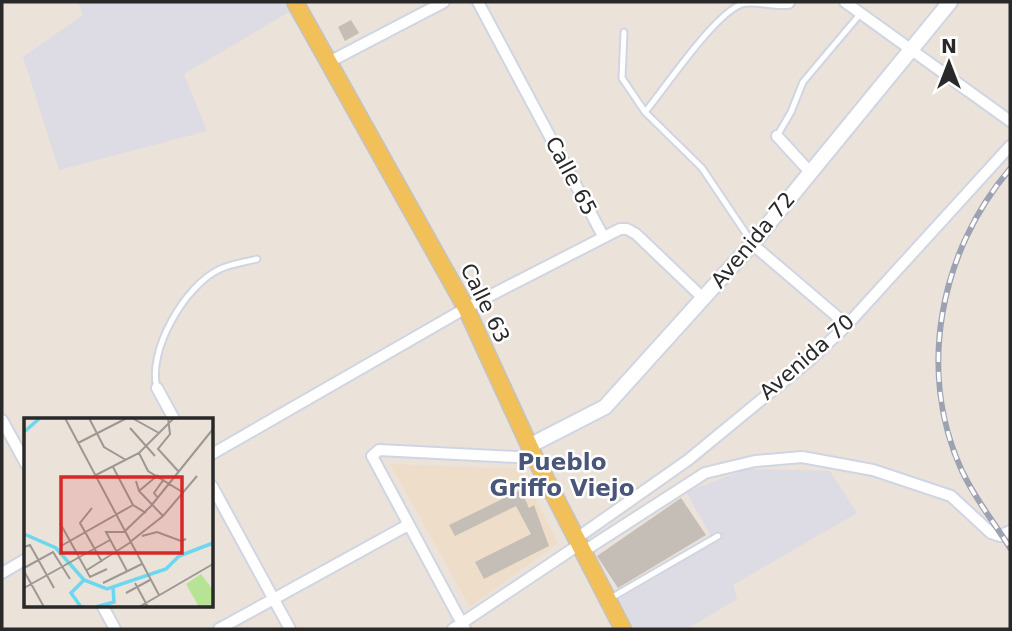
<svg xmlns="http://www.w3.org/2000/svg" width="1012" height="631" font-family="'DejaVu Sans',sans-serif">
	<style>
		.industrial { fill: #dddbe3 }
		.education { fill: #eedec9 }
		.building { fill: #c4beb6 }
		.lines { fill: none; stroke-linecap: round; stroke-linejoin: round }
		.lane-casing { stroke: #cfd5e2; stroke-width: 9 }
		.street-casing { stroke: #cfd5e2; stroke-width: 14 }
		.secondary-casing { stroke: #cfd5e2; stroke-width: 18 }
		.primary-casing { stroke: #c3c3c3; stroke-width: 19 }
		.lane { stroke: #fff; stroke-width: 5 }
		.street { stroke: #fff; stroke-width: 10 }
		.secondary { stroke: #fff; stroke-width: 14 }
		.primary { stroke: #f2c058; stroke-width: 16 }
		.rail-casing { stroke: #9da2b3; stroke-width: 6 }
		.rail { stroke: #fff; stroke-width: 3.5; stroke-dasharray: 10; stroke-linecap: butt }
		.labels { text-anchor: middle; stroke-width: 5; stroke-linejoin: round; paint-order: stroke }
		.street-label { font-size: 21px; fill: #292929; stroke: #fff }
		.neighbourhood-label { font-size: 23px; font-weight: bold; fill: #49567a; stroke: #fff }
		.inset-river { fill: none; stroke: #6bd8f0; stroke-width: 3.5 }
		.inset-road { fill: none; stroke: #9d9893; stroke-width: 2 }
		.view { fill: #d62828; fill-opacity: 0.15; stroke: #d62828; stroke-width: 3.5 }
		.inset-edge { fill: none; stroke: #292929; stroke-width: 3.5 }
	</style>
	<rect width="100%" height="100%" fill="#ebe2da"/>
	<path class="industrial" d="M78 2H283L289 12 184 74 207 131 59 170 23 57 83 15Z
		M747 469 830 471 857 513 733 585 737 599 687 629H634L619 599 715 543 686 492Z"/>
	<path class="education" d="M390 464 520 469 558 543 470 607Z"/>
	<path class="building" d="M351 20 359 33 345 41 338 27Z
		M521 490 529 508 534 505 549 546 484 579 475 562 531 534 516 506 455 536 449 525Z
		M681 498 706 535 618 588 597 556Z"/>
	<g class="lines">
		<defs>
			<path id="lane" d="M624 32 622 78 645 112 702 168 751 241
				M645 112C666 87 714 14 742 4 755 0 775 8 790 5L792 2
				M777 136 791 112 803 82 861 13
				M157 388C147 351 185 285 220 269 231 264 245 262 257 259
				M611 598 718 536"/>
			<path id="street" d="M478 2 603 236
				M845 2 1010 121
				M329 62 444 2
				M777 136 810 172
				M752 244 847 325
				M157 388 174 419
				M2 420 26 464
				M212 454 466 308 620 229H627L636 234 704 299
				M212 486 290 629
				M577 538 688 460 811 359 847 325 1010 146
				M584 551 705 473 755 461 802 457 873 470 951 496 991 533 1000 536 1010 531
				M2 573 26 559
				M102 605 115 629
				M219 629 408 525
				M453 629 580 544
				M465 629 372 456 379 450 535 458"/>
			<path id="secondary" d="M529 446 605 407 752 244 950 2"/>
			<path id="primary" d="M295 2 466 308 535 458 623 629"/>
		</defs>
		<use href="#lane" class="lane-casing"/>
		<use href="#street" class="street-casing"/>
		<use href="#secondary" class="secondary-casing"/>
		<use href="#primary" class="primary-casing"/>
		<use href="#lane" class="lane"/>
		<use href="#street" class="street"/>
		<use href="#secondary" class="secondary"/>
		<use href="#primary" class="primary"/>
		<defs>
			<path id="rail" d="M1010 169C940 251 916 371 962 471 975 499 994 522 1010 548"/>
		</defs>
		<use href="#rail" class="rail-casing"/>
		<use href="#rail" class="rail"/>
	</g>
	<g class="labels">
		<g class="street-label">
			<text transform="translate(571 176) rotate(62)" y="7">Calle 65</text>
			<text transform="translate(753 240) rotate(-50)" y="7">Avenida 72</text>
			<text transform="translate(485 303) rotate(64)" y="7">Calle 63</text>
			<text transform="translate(807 357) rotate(-41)" y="7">Avenida 70</text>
		</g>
		<g class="neighbourhood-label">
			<text x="562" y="470">Pueblo<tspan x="562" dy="26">Griffo Viejo</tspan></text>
		</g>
	</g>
	<g transform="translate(24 418)">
		<rect width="189" height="189" fill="#ebe2da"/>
		<path d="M177 156 189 172V189H175L162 166Z" fill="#b7e395"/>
		<path class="inset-river" d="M0 14 16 0M0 116 32 130 60 162 83 171 142 151 155 138 189 125M57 189 47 175 60 162M72 189 90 184 89 169"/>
		<path class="inset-road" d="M41 0 135 177M65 0 80 29 102 42M108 0 135 15M144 0 146 16 134 31 155 54M106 10 131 38M54 25 103 0M115 35 124 53 160 75M89 49 109 87 122 95M72 57 115 35 150 0M112 63 115 73 139 98M115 73 134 57M134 80 130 75 140 61M68 90 56 105 78 144M36 105 66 159 83 151M101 113 127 88 189 11M101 114H82L103 153M118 118 133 114 157 123 162 121M106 124 139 98 173 58M37 128 109 87M0 129 6 127 30 170M0 150 29 134 46 161M63 152 107 124M0 153 20 189M79 165 118 146M111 165 124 189M0 170 86 122M102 175 126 162M115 189 189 146"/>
		<path class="view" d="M37 59H158V135H37Z"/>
		<rect width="189" height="189" class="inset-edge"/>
	</g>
	<rect width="1012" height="631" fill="none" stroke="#292929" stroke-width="7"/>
	<g transform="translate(949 63)" stroke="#ffffff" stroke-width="5" paint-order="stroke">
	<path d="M0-5L12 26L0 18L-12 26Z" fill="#292929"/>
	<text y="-10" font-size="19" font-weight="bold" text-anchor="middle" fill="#292929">N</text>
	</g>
</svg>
